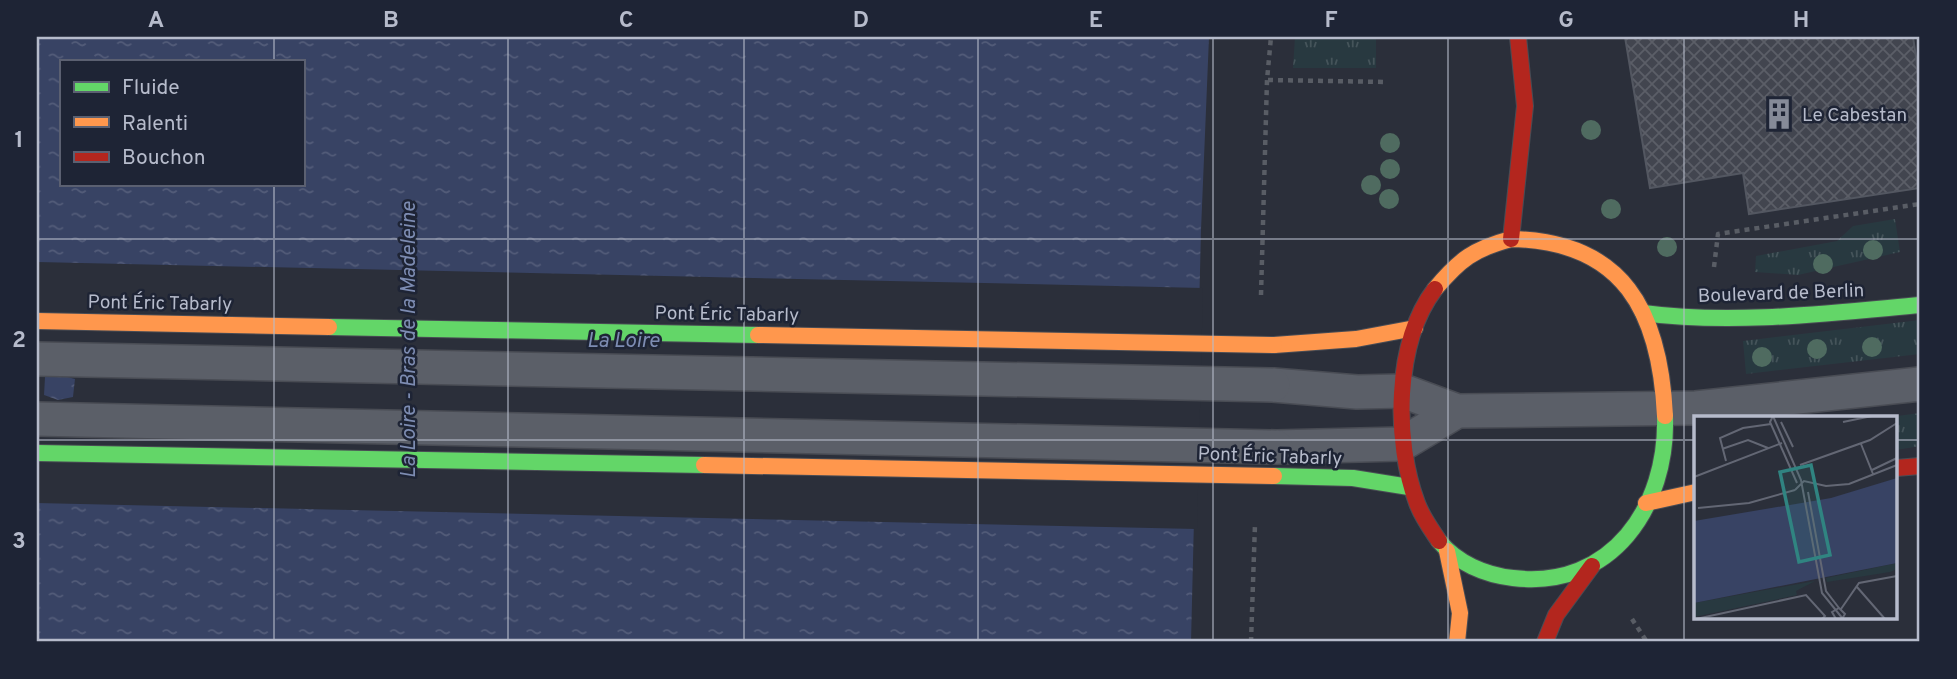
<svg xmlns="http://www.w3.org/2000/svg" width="1957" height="679" font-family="Overpass,sans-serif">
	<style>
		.grass { fill: url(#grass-tufts) }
		.water { fill: url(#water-ripples); fill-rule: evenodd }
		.pier { fill: #2b2f3a; fill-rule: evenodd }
		.building { fill: url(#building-cross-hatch); stroke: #535761; stroke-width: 2 }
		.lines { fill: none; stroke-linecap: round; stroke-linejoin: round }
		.lane-casing { stroke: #494c54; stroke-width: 36 }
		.fast-casing { stroke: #494c54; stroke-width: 18 }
		.slow-casing { stroke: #494c54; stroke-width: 18 }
		.jam-casing { stroke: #494c54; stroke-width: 18 }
		.path { stroke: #595d65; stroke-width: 4.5; stroke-dasharray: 5 5; stroke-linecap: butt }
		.lane { stroke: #5b5f68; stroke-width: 33 }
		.fast { stroke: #63d668; stroke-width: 16 }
		.slow { stroke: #ff974d; stroke-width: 16 }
		.jam { stroke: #b3261e; stroke-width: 16 }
		.lane-bridge-casing { stroke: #494c54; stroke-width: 36; stroke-linecap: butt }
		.fast-bridge-casing { stroke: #494c54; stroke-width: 18; stroke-linecap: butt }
		.slow-bridge-casing { stroke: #494c54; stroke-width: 18; stroke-linecap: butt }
		.lane-bridge { stroke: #5b5f68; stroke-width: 33 }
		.fast-bridge { stroke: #63d668; stroke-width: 16 }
		.slow-bridge { stroke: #ff974d; stroke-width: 16 }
		.tree { fill: #4f6b60 }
		.grid { fill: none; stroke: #b6bbcb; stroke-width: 2; stroke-opacity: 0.55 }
		.labels { text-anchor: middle; stroke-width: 5; stroke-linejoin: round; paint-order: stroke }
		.poi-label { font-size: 19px; fill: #b6bbcb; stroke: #1e2435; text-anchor: start }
		.street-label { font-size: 19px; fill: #b6bbcb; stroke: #1e2435 }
		.water-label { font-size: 21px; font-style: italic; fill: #7d8cb2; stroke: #1e2435 }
		.inset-road { fill: none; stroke: #636774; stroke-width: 2 }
		.view { fill: #308481; fill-opacity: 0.15; stroke: #308481; stroke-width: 3.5 }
		.inset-edge { fill: none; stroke: #b6bbcb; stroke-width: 3.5 }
		.neatline { fill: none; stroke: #b6bbcb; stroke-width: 2.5 }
		.grid-label { font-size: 23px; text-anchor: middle; font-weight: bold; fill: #b6bbcb }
	</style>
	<defs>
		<pattern id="grass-tufts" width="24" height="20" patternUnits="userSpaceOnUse" patternTransform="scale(1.75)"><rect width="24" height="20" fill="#283940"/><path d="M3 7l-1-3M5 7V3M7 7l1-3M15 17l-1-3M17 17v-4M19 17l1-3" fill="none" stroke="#45545a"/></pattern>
		<pattern id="water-ripples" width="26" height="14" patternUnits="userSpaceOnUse" patternTransform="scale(1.75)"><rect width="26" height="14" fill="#384364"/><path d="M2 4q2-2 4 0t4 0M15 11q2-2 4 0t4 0" fill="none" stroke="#535c79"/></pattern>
		<pattern id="building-cross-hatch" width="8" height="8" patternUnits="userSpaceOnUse" patternTransform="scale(1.75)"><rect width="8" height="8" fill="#42454f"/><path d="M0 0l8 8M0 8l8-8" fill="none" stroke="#5b5e67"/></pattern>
	</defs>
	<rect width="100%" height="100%" fill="#2b2f3a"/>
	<path class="grass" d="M1295 37H1376V68H1293Z
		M1895 219 1900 252 1798 275 1755 272 1756 256 1837 241 1853 226Z
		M1920 320V354L1746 374 1743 341Z
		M1920 413V446L1896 450V418H1882Z"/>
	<path class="water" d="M37 37H1209L1201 230 1191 642H37ZM61 61H303V184H61Z"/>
	<path class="pier" d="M37 262 1203 288 1197 529 37 503ZM60 375 75 379 73 397 58 400 44 395 45 377Z"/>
	<path class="building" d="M1625 37H1913L1920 84V188L1749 214 1743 173 1650 188Z"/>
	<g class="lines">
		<defs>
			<path id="lane" d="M1273 385 1357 392 1403 391 1457 411 1696 408 1920 384
				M1276 447 1402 444 1457 411"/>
			<path id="fast" d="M1643 313C1732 325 1831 313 1920 305
				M1274 476 1353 478 1409 487
				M1439 541C1457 563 1485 575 1513 578 1612 590 1668 506 1665 416"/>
			<path id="slow" d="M1511 239C1624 241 1660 312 1665 416
				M1435 289C1460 259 1474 249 1511 239
				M1274 345 1356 339 1415 328
				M1646 503 1696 492
				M1447 551 1460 613 1457 642"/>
			<path id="jam" d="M1511 239 1525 106 1518 37
				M1435 289C1394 343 1394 442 1417 503 1422 517 1431 529 1439 541
				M1896 468 1920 466
				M1545 642 1556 615 1592 566"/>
		</defs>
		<use href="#lane" class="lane-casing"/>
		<use href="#fast" class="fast-casing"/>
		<use href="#slow" class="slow-casing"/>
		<use href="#jam" class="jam-casing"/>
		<path class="path" d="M1268 80 1386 82
			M1714 267 1718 234 1920 204
			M1261 295 1267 80 1271 37
			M1632 619 1647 642
			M1251 642 1255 524"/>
		<use href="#lane" class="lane"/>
		<use href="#fast" class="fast"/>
		<use href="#slow" class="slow"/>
		<use href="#jam" class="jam"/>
		<defs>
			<path id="lane-bridge" d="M37 359 1273 385
				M37 419 1276 447"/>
			<path id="fast-bridge" d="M329 327 758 335
				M37 453 704 465"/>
			<path id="slow-bridge" d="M37 321 329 327
				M758 335 1274 345
				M704 465 1274 476"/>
		</defs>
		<use href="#lane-bridge" class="lane-bridge-casing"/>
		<use href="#fast-bridge" class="fast-bridge-casing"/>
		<use href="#slow-bridge" class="slow-bridge-casing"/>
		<use href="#lane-bridge" class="lane-bridge"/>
		<use href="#fast-bridge" class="fast-bridge"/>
		<use href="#slow-bridge" class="slow-bridge"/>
	</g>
	<g class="tree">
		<circle cx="1591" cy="130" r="10"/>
		<circle cx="1390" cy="143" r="10"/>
		<circle cx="1390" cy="169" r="10"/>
		<circle cx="1371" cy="185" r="10"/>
		<circle cx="1389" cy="199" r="10"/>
		<circle cx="1611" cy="209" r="10"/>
		<circle cx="1667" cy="247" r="10"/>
		<circle cx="1873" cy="250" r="10"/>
		<circle cx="1823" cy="264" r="10"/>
		<circle cx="1872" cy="347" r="10"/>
		<circle cx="1817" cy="349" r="10"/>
		<circle cx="1762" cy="357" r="10"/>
	</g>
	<path class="grid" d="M274 37V61M508 37V642M744 37V642M978 37V642M1213 37V642M1448 37V642M1684 37V642M274 184V642M37 239H1920M37 440H1696M1896 440H1920"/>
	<defs>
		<symbol id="building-bare" viewBox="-9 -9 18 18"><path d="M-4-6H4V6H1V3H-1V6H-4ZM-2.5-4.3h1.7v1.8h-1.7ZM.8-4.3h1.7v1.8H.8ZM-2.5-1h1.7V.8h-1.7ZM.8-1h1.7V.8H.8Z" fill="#858a98" stroke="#1e2435" stroke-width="2.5" paint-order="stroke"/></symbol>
	</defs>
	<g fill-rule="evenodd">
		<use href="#building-bare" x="1757" y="92" width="44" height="44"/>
	</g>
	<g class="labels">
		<g class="poi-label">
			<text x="1802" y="121">Le Cabestan</text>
		</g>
		<g class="street-label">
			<text transform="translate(1781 292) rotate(-2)" y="7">Boulevard de Berlin</text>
			<text transform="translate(160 302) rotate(1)" y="7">Pont Éric Tabarly</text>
			<text transform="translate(727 313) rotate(1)" y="7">Pont Éric Tabarly</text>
			<text transform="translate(1270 455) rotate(2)" y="7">Pont Éric Tabarly</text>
		</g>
		<g class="water-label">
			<text transform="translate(408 340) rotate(-90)" y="7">La Loire - Bras de la Madeleine</text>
			<text x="623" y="347">La Loire</text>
		</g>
	</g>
	<g transform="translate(1694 416)">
		<rect width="203" height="203" fill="#2b2f3a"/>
		<path d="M203 147V153L196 156 133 166 132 162ZM121 165 102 175 103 179 0 201V187Z" fill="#283940"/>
		<path d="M203 62V147L0 187V105L137 82Z" fill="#384364"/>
		<path class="inset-road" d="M79 0 107 64 128 177 149 203M79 0 76 6 103 67M87 6 99 31M149 6 178 0M167 28 179 58M28 33 54 24 74 32M32 45 26 22 49 12 77 8M106 49 176 24 203 7M178 54 203 42M0 61 88 27M101 74 110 65 132 70 155 68 203 49M114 76 132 175 145 192M4 92 55 87 101 74M163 171 191 203M147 193 165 167 203 160M2 203 112 179 131 200 128 203M142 203 138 196 145 192 151 198 148 203"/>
		<path class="view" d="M117 49 136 139 105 146 86 56Z"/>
		<rect width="203" height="203" class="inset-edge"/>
	</g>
	<rect width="1957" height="679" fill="none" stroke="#1e2435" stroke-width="77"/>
	<rect x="60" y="60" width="245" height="126" fill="#1e2435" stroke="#5b6071" stroke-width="2"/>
	<rect x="74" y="82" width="35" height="10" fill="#63d668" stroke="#5b6071" stroke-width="2"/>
	<text x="122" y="94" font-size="21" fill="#b6bbcb">Fluide</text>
	<rect x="74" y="117" width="35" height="10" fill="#ff974d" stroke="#5b6071" stroke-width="2"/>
	<text x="122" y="130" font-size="21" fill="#b6bbcb">Ralenti</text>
	<rect x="74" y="152" width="35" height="10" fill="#b3261e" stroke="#5b6071" stroke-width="2"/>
	<text x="122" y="164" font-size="21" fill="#b6bbcb">Bouchon</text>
	<rect x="38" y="38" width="1880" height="602" class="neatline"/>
	<g class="grid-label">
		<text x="156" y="27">A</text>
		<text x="391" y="27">B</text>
		<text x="626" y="27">C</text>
		<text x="861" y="27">D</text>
		<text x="1096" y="27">E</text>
		<text x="1331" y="27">F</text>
		<text x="1566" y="27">G</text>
		<text x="1801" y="27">H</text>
		<text x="19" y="147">1</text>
		<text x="19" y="347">2</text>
		<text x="19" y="548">3</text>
	</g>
</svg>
